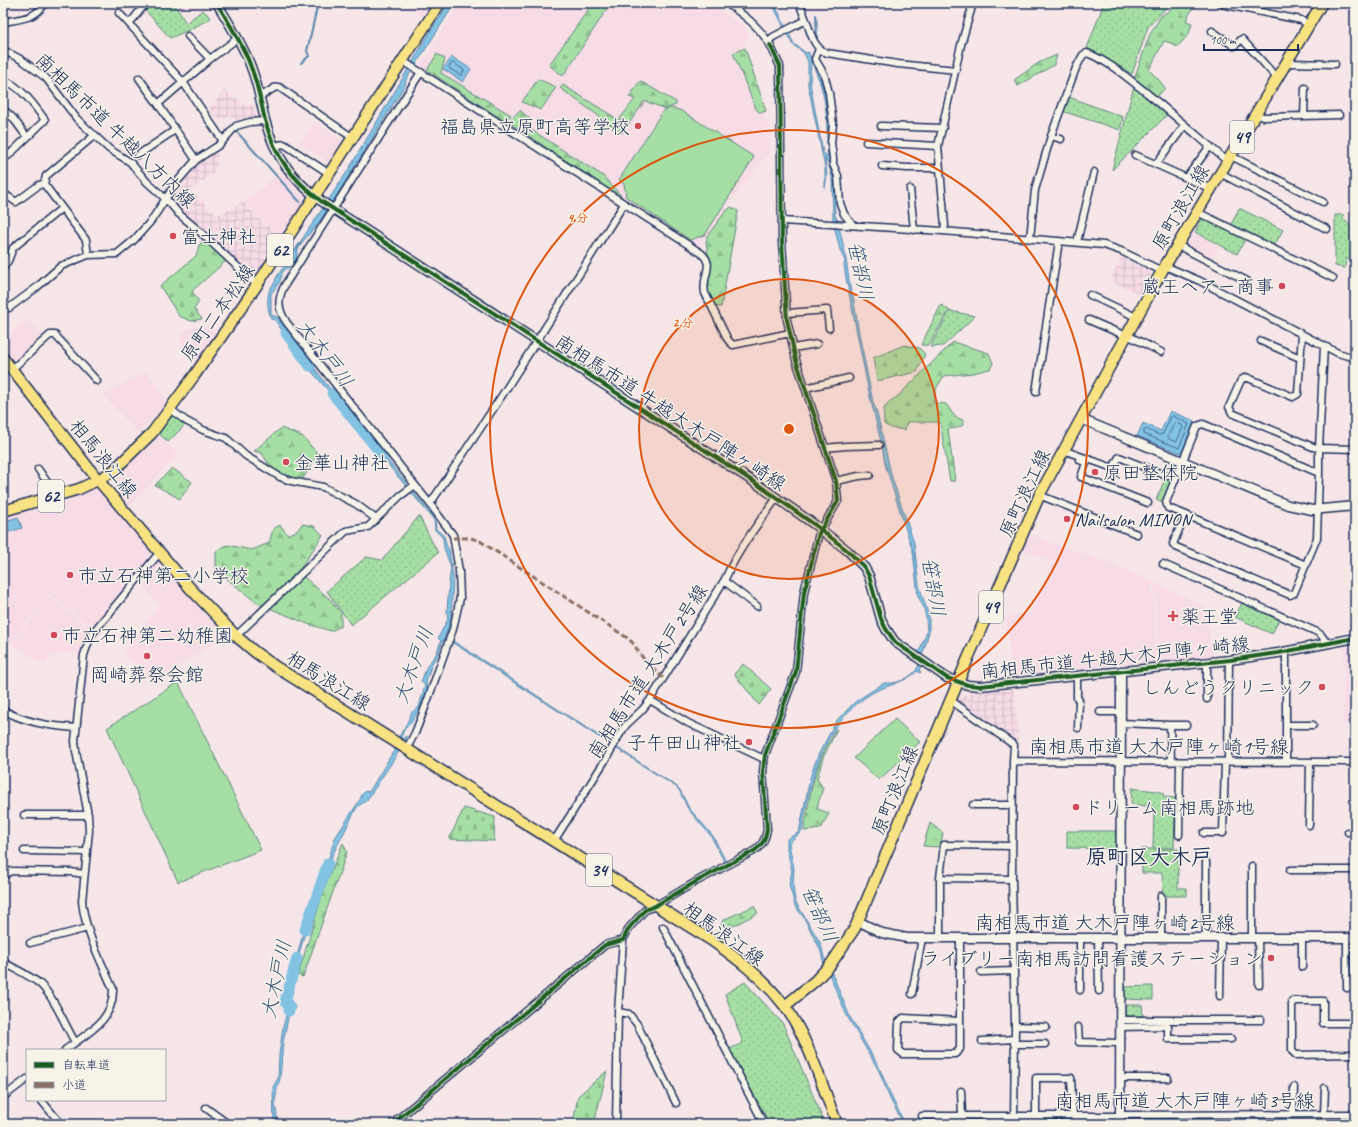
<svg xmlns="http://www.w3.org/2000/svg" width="1358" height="1127" font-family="Caveat,'Klee One',sans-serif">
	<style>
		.built { fill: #f7dce6 }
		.industrial { fill: url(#industrial-grid) }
		.grass { fill: url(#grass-dots); stroke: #608781 }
		.forest { fill: url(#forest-firs); stroke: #608781 }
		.cemetery { fill: url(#cemetery-stones); stroke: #608781 }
		.park { fill: url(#park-crowns); stroke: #608781 }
		.garden { fill: #a6dfa4; stroke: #608781 }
		.water { fill: #82c2e3; stroke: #5987ae; fill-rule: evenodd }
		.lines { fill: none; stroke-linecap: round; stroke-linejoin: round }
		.shore { stroke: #446a93; stroke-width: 1 }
		.stream { stroke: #5987ae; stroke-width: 2 }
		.river { stroke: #82c2e3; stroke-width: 11 }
		.minor-casing { stroke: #1b2f5e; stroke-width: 9 }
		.tertiary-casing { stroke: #1b2f5e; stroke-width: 11 }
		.primary-casing { stroke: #1b2f5e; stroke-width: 13 }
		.minor { stroke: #f7f3e8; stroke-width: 6 }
		.tertiary { stroke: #f7f3e8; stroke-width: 8 }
		.primary { stroke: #f8e281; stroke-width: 10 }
		.quiet { stroke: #8d6e63; stroke-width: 3; stroke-dasharray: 6 3; stroke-linecap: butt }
		.cycleway-casing { stroke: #f7f3e8; stroke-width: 6 }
		.cycleway { stroke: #1b5e20; stroke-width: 4 }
		.ring { fill: none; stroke: #de5710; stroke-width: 2 }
		.poi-dot { fill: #d1495b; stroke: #f7f3e8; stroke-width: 1.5 }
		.labels { text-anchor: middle; stroke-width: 3; stroke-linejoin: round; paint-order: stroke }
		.shield { fill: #f7f3e8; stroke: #5d6a87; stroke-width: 1 }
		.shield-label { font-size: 18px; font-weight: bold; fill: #1b2f5e }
		.poi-label { font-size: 19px; fill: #1b2f5e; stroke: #f7f3e8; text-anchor: start }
		.street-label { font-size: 19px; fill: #1b2f5e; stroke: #f7f3e8 }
		.water-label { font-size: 20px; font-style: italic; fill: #35547f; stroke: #f7f3e8 }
		.quarter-label { font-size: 21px; font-weight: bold; fill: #1b2f5e; stroke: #f7f3e8 }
		.centre { fill: #de5710; stroke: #f7f3e8; stroke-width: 2 }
		.ring-label { font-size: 12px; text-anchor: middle; font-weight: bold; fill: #de5710; stroke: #f7f3e8; stroke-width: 3; stroke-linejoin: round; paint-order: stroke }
	</style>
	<defs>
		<pattern id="industrial-grid" width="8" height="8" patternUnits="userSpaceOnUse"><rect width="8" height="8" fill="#f7dce6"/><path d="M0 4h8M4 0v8" fill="none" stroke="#d3bdc8"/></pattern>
		<pattern id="grass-dots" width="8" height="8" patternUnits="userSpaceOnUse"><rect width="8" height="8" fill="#a6dfa4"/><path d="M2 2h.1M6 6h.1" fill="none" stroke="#8ec090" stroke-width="1.8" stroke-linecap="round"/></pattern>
		<pattern id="forest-firs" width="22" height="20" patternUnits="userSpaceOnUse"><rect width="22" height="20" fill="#a6dfa4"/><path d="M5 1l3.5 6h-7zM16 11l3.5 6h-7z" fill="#8ec090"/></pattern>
		<pattern id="cemetery-stones" width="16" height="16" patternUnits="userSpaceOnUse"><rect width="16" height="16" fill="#a6dfa4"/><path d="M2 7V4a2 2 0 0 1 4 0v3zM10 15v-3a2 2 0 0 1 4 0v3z" fill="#8ec090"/></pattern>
		<pattern id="park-crowns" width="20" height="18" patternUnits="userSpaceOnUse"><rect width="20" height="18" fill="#a6dfa4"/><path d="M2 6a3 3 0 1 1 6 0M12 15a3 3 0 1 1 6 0" fill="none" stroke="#8ec090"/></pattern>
	</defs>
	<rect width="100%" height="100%" fill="#f7e6e7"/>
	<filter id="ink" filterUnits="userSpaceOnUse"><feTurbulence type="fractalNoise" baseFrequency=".025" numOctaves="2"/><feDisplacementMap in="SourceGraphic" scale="8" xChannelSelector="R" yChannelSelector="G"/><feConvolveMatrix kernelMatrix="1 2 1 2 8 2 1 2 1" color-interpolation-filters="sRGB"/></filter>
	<g filter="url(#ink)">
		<path class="built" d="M402 3H430L422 16Z
			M460 3H709L741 24 750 35 742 49 771 133 770 150 697 248 419 67Z
			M314 122 343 141 328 162 299 143Z
			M281 172 303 194 305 200 283 237 261 219 245 203V201Z
			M1194 232 1219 245 1210 260 1186 247Z
			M29 321 45 337 16 363 3 349V341L24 322Z
			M201 324 218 332 197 365 185 356 180 333Z
			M146 371 168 401 139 434 103 395Z
			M157 434 178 454 130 506 118 494V475L139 455Z
			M94 490 100 492 154 553 93 629 49 594 10 644 3 640V517Z
			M1030 535 1113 564 1151 581 1159 661 1013 678 1005 616 1030 614 1053 562 1022 550Z
			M156 559 225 636 155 681 123 653 159 605 139 581Z
			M1153 581 1206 607 1214 658 1161 661Z
			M49 596 92 630 86 640 81 654 73 653 52 656 45 665 12 644Z
			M1355 644V724L1343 723 1344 646Z"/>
		<path class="industrial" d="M224 90 245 105H253L258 118 238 121 230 115 224 120 215 118 210 109Z
			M218 150V163L213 174 190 190 216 214 222 213 243 202 261 221 281 236 256 277H252L181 212 168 198 187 172 208 155Z
			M1121 257 1153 273 1141 295 1110 281Z
			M1014 689 1019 738 1016 742 956 701 964 695 968 693Z"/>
		<path class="grass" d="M154 3H177L175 5 186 23 203 10 211 18 189 30 170 38 145 10Z
			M1104 3H1158L1167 7 1148 27 1132 74 1087 48Z
			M1134 86 1168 114 1112 170Z
			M1069 97 1123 117 1120 130 1062 111Z
			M1239 208 1283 230 1274 246 1231 225Z
			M1335 215H1344L1343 218 1353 229 1354 259H1346L1345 268 1335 266Z
			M1203 217 1246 238 1237 254 1195 232Z
			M950 311 975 316 943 346 930 347Z
			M172 414 187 423 168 442 157 432Z
			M1173 461 1176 463 1177 467 1163 501 1156 500Z
			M419 516 438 553 351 625 327 591 366 557 382 560Z
			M1243 601 1280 617 1272 634 1235 617Z
			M1132 788 1157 791 1163 793 1164 797 1176 798 1174 848H1153L1154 807 1131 804Z
			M1067 831H1116L1115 849 1067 848Z
			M1142 849H1178V888H1187V896H1163L1162 873H1142Z
			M745 982 783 1024 825 1124H770L729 1049 743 1043 725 994Z
			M1153 986V1000L1124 999 1125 987Z
			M1125 1005H1142L1143 1016H1125Z"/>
		<path class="forest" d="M593 3H611L563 76 549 65Z
			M1181 3H1195L1186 21 1192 23 1189 34 1177 47 1171 43 1164 41 1149 70 1160 81 1165 88 1156 98 1134 79 1150 34 1161 16Z
			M745 48 766 111 760 113 756 109 733 53Z
			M437 54 445 59 441 73 511 115 506 122 427 70Z
			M1057 55 1054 65 1018 86 1014 80 1040 62Z
			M538 79 556 87 541 110 522 102Z
			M640 81 676 102V105L665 109 645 101 622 133 560 88 563 85 619 120 635 99 629 97Z
			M520 110 530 119V129L603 176 624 199 508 122Z
			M731 207 738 211 721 307 713 306 706 293 710 266 706 242 707 236 726 211Z
			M204 240 226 261 192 291 199 302 194 309 202 319 191 321 179 316 160 286 196 256 199 245Z
			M941 305 949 310 929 345H921Z
			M953 342 989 353 993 363 990 369 973 373 944 376 937 387 933 403 946 404 955 417 963 420V425L957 428 948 429 955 481H950L940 422H907L905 430 891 428 884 424C883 408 882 405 897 397Z
			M904 345 919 348 925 354 917 372 877 381 873 358Z
			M281 428 302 436 318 454 302 480 272 470 262 453 254 451Z
			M172 468 192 482 180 499 155 485Z
			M302 524 314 526 323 535 298 572 331 600 341 613V626L331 631 308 624 257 603 216 570V551L227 545 252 550 269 543 273 529 280 525 288 535 298 530Z
			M743 664 771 689 759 705 734 674Z
			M837 729 823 758 817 779 823 788 818 804 817 809 829 813 821 829 804 831C808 805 812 778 823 754 826 746 831 739 835 731Z
			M343 843 347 852 303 977 298 975 324 889Z
			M754 906 758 913 729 928 726 943 715 938 723 920Z
			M607 1071 594 1124H573L578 1096Z"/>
		<path class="cemetery" d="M464 808 495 817 494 841 449 839Z"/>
		<path class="park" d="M930 823 943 833 940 847 923 846Z"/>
		<path class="garden" d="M669 108 676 109 682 111 754 157 705 235 690 240 626 197 624 184 619 180 662 112Z
			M178 682 261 850 178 882 107 728Z
			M895 719 920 742 879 780 854 758Z"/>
		<path class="water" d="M449 3H455L406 80 405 85 337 195 317 225 298 247 296 260 289 268H286L282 273 280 281 271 294V315L277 317 327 385 435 519 436 529 444 536 447 547 449 549 453 577 451 619 444 639 453 641 676 786 680 790 689 808 713 836 726 862 725 863 711 836 688 809 679 790 676 787 453 643 443 640 437 657 432 663 426 682 428 690 419 711 416 714 411 723 404 730 400 740 407 736 396 756 367 800 357 807 332 856 319 895 314 899 286 1003 288 1004 291 1003V1004L283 1042 280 1079 277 1089 275 1102 278 1124H274L273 1087 278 1078 279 1055 283 1027 288 1008 285 1002 312 899 322 880 335 838 361 798V796L365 791 369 792 396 747 397 740 407 723 411 713 419 707 425 685 421 682 427 666 436 654 441 641 438 638 448 619 447 612 449 582 451 568 444 548 443 538 435 530 434 520 380 455 364 431 344 412 345 407 340 404 306 365 298 348 291 344 275 320 271 319C268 310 266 298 270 289 272 285 276 283 276 278L347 172 430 32Z
			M772 3H774L794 44 806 53 809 52V54L821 80 825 94 828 123V150L834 181 835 215 838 222 845 253 851 293 853 296 859 333 873 402 877 413 892 478 914 543 919 585 929 617V632L923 653 921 654 922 664 919 670 921 672 920 673 917 671C904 684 884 685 869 695 823 724 810 780 802 830 799 836 792 838 789 844L794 868 793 885 795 901 821 944 824 958 827 961 850 1017 879 1067 892 1098 905 1124H904L902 1121 890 1099 879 1071 847 1016 823 960 820 949 804 918 795 906 789 884 792 871 787 849V839L799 832 810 778 818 755 831 731 837 720 856 701 884 683C886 683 888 683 891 683 901 683 919 673 919 662 919 659 917 655 916 653L920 649 927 632 926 618 924 608 918 596 913 552 885 464 882 446 869 393 846 278 844 265 845 261 840 250 833 221 832 177 828 163 825 158 827 176 825 188V168L808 85V62L804 53 792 44ZM811 61C824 88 827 107 827 137 827 143 828 150 827 156L823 153 810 83Z
			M452 57 471 69 463 82 443 69Z
			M1170 411 1195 421 1182 453H1180L1137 436 1143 423 1161 431Z
			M18 517 22 528 3 534V522Z"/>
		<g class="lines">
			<path class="shore" d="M452 63H454L464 70 462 75H460L450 69 449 67Z
				M1173 416 1189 424 1179 448 1144 434V430L1146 429 1159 435 1163 434 1171 417Z
				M1175 423 1182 425 1183 427 1177 441 1176 442 1169 439 1168 437Z"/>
			<path class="stream" d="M816 15 817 40
				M301 63 309 56 307 51 318 3
				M237 132 300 202
				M297 250 302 242"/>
			<path class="river" d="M286 333 310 366
				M332 393 383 456
				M305 930 328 863
				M289 1011 290 1007 285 1002 297 958"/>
			<defs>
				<path id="minor" d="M726 3C743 14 759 26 770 45L769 41 773 37 806 20C811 33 813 48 827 53L898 64 956 70
					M799 3 806 20
					M973 3 961 45 938 146 945 226 943 231 1104 245 1121 251 1162 271
					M1221 4 1301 20 1309 25
					M119 13 183 82 223 141
					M3 22C19 19 36 19 45 3
					M130 23 142 8 148 3
					M1212 31 1234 46 1242 39 1277 78
					M188 36 210 59
					M238 38 210 59 158 104 196 160 219 145 236 126 250 122 265 121
					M819 49 815 59 824 74 829 93 833 124 831 143 833 158V164L838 176 840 203 844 214 853 225
					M3 50 22 60 46 78 77 119 109 149 130 162 147 182 168 201 179 214 197 229 257 285
					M403 61 701 253C716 266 701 275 705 293L728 340 733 345 790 333
					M1286 63 1335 64
					M139 78 158 104
					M3 80C20 85 35 106 45 120L8 156 3 148
					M260 97 274 88 279 87 353 138
					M3 109 13 118 27 137
					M1256 114 1263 117 1339 115
					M1304 116 1305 88
					M881 126 943 128
					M1051 136 1076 68 1083 55 1087 53C1110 62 1129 79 1148 94 1175 116 1201 139 1227 161
					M866 142 938 146
					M274 146 284 144 330 174
					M138 155 175 130
					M1135 155 1211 189
					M1231 156 1323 202
					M1156 164 1185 125
					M882 166 907 168H940
					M1220 173 1327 229
					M1187 177 1210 146
					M910 189 914 230
					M3 193 16 202 39 185 44 184
					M1197 212 1333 278
					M782 221 943 231
					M1030 238 1035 190 1051 136 1061 139
					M1077 242 1094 172
					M1177 245 1247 281
					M88 255 117 254 134 240 151 221 176 183 196 160
					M1165 266 1200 281 1338 353 1355 358
					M3 268 8 261 13 248 62 208 44 184 46 176 95 135
					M1090 295 1136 317
					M3 306 9 308 36 288 61 266 88 255 86 240 62 208
					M787 313 827 310 829 328
					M1089 320 1126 336
					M1302 334 1298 394 1293 397 1246 377 1241 380 1229 407 1232 413 1313 447 1319 448 1324 346
					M1127 335 1161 352
					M1261 341 1300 358
					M793 348 817 344
					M12 369 50 335H55L97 381
					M805 388 849 378
					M1036 392 1059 241
					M170 409 186 421 203 430 226 438 246 456 280 477 291 481 323 487 356 504 376 519
					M825 448 846 446 879 445
					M1063 450 1113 468 1119 457 1167 476
					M1080 460 1086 463 1081 477 1148 503
					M38 469 56 495
					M1319 473V448L1355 449
					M836 481 859 476 870 475
					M1039 495 1137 534
					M430 504 501 397 624 204
					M1185 515 1173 544 1176 547 1290 595 1294 593 1317 538 1319 473 1203 424 1197 426 1166 502 1168 508 1179 512 1306 565
					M1163 564 1317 632 1321 635 1327 643
					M724 581 757 606
					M236 636 346 531 368 527 400 496 415 485
					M1286 651V762
					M1077 676V698L1079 700 1078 728
					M1207 699V663
					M650 700 688 723 764 759
					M950 700 1014 745 1013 761
					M3 710C26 723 51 726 76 728
					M1100 712H1120
					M1120 723 1170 725 1171 762
					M1170 725H1186
					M1286 725H1313
					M407 748 415 733 426 705 453 629 460 598 459 571 453 535 430 504 287 323C277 309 277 298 286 283L421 72
					M1228 762 1229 660
					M973 805H1013
					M24 815H88
					M1309 825 1310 762
					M1348 832H1355
					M1204 833H1223L1225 762
					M1179 835 1180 762
					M554 841 606 759 620 734 626 725 642 710 650 700 725 579C738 550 758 523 777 498
					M1012 846 944 845 940 878 1012 879
					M24 851 87 852
					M1206 862V938
					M1290 870H1355
					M3 876 11 871 71 872 84 874
					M663 927 764 1124
					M1161 937V896
					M940 938V878
					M1080 938V990
					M1098 938 1099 991
					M1252 938V866
					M1258 938 1259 985
					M1347 938V988H1355
					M30 943 88 928
					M3 962C15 969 29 975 40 984 54 997 65 1025 75 1042
					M1302 967V938
					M981 972 1014 971
					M912 994 922 938
					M1220 996 1221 938
					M618 1012 629 1014 637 1024 676 1103
					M1121 1020H1261
					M960 1021 903 1018 899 1022 898 1050 903 1054H955L960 1049V938
					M1355 1023H1323V1001H1292V1051L1296 1055 1355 1054
					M1015 1026 1046 1027
					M1078 1027 1079 1042 1120 1043
					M1121 1027 1168 1026V1039H1231
					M982 1041 1014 1039
					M1014 1044H1045
					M65 1050C87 1033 114 1021 113 989 101 961 85 932 82 901L89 831 88 815 76 751 75 741 84 655 91 635 160 552
					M1120 1078H1168
					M961 1091 962 1116
					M3 1097 27 1079
					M41 1100 61 1124
					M206 1108 228 1124
					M1293 1114 1294 1087
					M1324 1114 1325 1088
					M922 1116H1116L1124 1115 1355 1114
					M1036 1116V1078H1071L1073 1116
					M234 1124H237
					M392 1124 605 945 623 940 629 928 645 910 655 906 699 880 754 851C762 846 766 838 767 829L763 771 765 755 796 672 804 592 819 533 838 501 836 481 796 360 787 320 782 242 780 66 770 45
					M616 1124 618 1012 623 940
					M1014 1124 1015 1026 1012 879 1013 761 1355 762"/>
				<path id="tertiary" d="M217 3C229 24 243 44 251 67 258 85 261 103 265 120 275 157 291 178 321 201L757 484 815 525 848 551 864 567 869 576 881 619 886 629 895 642 947 678 968 685 980 686 1230 660 1278 653 1355 638
					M1081 419 1288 505 1312 510 1355 506
					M858 921 882 933 907 938H1355
					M1120 1124 1121 671"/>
				<path id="primary" d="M3 358 98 480 190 588 236 636 255 652 276 667 711 940C738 959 764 979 784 1005 808 1037 822 1086 837 1124
					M3 511 79 489 98 480 113 471 152 433 194 376 257 285 440 3
					M785 1006 816 980 831 964 855 928 969 656 1041 492 1162 271 1322 3"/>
			</defs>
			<use href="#minor" class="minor-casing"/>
			<use href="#tertiary" class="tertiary-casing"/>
			<use href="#primary" class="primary-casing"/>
			<use href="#minor" class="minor"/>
			<use href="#tertiary" class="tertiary"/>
			<use href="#primary" class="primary"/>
			<path class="quiet" d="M453 538H471L480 541 626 637 632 642 643 658 663 678"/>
			<defs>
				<path id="cycleway" d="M217 3C229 24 243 44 251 67 258 85 261 103 265 120 275 157 291 178 321 201L757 484 815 525 848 551 864 567 869 576 881 619 886 629 895 642 947 678 968 685 980 686 1230 660 1278 653 1355 638
					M392 1124 605 945 623 940 629 928 645 910 655 906 699 880 754 851C762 846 766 838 767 829L763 771 765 755 796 672 804 592 819 533 838 501 836 481 796 360 787 320 782 242 780 66 770 45"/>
			</defs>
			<use href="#cycleway" class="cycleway-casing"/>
			<use href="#cycleway" class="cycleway"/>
		</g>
	</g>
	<circle cx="789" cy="429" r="150" fill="#de5710" fill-opacity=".12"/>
	<g class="ring">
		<circle cx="789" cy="429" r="150"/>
		<circle cx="789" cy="429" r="299"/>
	</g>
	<g class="poi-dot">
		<circle cx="638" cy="126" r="4"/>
		<circle cx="173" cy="236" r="4"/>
		<circle cx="1282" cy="286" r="4"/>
		<circle cx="286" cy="462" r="4"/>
		<circle cx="1095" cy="472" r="4"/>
		<circle cx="1067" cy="519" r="4"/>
		<circle cx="70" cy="575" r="4"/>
		<path d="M1171 610h4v4h4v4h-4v4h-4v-4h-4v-4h4z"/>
		<circle cx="54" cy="635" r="4"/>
		<circle cx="147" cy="656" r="4"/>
		<circle cx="1322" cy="687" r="4"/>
		<circle cx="749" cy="742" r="4"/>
		<circle cx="1076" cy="807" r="4"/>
		<circle cx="1271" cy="958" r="4"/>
	</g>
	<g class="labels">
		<g class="shield">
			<rect x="1230" y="121" width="24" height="32" rx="3"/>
			<rect x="267" y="234" width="26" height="32" rx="3"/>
			<rect x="38" y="480" width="26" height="32" rx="3"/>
			<rect x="979" y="591" width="24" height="32" rx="3"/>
			<rect x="586" y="854" width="26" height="32" rx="3"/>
		</g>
		<g class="shield-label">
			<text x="1242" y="143">49</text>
			<text x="280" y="256">62</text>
			<text x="51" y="502">62</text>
			<text x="991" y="613">49</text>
			<text x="599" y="876">34</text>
		</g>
		<g class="poi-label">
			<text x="630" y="133" text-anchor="end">福島県立原町高等学校</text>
			<text x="181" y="243">富士神社</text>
			<text x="1274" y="293" text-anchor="end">蔵王ヘアー商事</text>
			<text x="294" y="469">金華山神社</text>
			<text x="1103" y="479">原田整体院</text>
			<text x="1075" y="526">Nailsalon MINON</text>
			<text x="78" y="582">市立石神第二小学校</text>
			<text x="1181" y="623">薬王堂</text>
			<text x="62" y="642">市立石神第二幼稚園</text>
			<text x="147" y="681" text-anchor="middle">岡崎葬祭会館</text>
			<text x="1314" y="694" text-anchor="end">しんどうクリニック</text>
			<text x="741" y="749" text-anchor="end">子午田山神社</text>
			<text x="1084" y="814">ドリーム南相馬跡地</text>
			<text x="1263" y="965" text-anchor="end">ライブリー南相馬訪問看護ステーション</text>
		</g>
		<g class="street-label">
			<text transform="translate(116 130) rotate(44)" y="7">南相馬市道 牛越八方内線</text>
			<text transform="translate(1180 207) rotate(-60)" y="7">原町浪江線</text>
			<text transform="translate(217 312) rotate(-55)" y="7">原町二本松線</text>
			<text transform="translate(671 412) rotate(33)" y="7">南相馬市道 牛越大木戸陣ヶ崎線</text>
			<text transform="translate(104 458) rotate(51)" y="7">相馬浪江線</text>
			<text transform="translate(1024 493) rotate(-65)" y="7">原町浪江線</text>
			<text transform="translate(1115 657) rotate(-6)" y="7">南相馬市道 牛越大木戸陣ヶ崎線</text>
			<text transform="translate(647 671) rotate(-57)" y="7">南相馬市道 大木戸2号線</text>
			<text transform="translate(329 680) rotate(32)" y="7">相馬浪江線</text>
			<text x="1159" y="753">南相馬市道 大木戸陣ヶ崎1号線</text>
			<text transform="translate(894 790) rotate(-68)" y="7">原町浪江線</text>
			<text x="1105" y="929">南相馬市道 大木戸陣ヶ崎2号線</text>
			<text transform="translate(724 933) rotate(36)" y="7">相馬浪江線</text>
			<text x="1185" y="1107">南相馬市道 大木戸陣ヶ崎3号線</text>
		</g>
		<g class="water-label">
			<text transform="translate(861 271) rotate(78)" y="7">笹部川</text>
			<text transform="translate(325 353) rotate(53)" y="7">大木戸川</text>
			<text transform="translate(934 587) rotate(80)" y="7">笹部川</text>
			<text transform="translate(413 665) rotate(-70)" y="7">大木戸川</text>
			<text transform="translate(820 914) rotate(66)" y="7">笹部川</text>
			<text transform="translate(276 979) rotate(-78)" y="7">大木戸川</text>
		</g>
		<g class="quarter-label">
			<text x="1149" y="864">原町区大木戸</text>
		</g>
	</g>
	<circle cx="789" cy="429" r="6" class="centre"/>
	<g class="ring-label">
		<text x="578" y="222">4 分</text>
		<text x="683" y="327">2 分</text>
	</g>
	<rect width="1358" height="1127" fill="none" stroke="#f7f3e8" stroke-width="16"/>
	<rect x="8" y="8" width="1342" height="1111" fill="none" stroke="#1b2f5e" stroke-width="1.5" filter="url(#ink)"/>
	<rect x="26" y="1049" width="140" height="52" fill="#f7f3e8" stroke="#9fa5b1"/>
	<rect x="34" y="1062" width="20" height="6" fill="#1b5e20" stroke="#9fa5b1"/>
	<text x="62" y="1069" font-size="12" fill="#1b2f5e">自転車道</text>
	<rect x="34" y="1082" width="20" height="6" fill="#8d6e63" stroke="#9fa5b1"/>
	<text x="62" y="1089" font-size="12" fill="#1b2f5e">小道</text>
	<path d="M1204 44v6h94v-6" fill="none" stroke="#1b2f5e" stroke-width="2"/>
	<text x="1210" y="44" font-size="12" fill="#1b2f5e" stroke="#f7f3e8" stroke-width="3" paint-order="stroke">100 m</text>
</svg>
